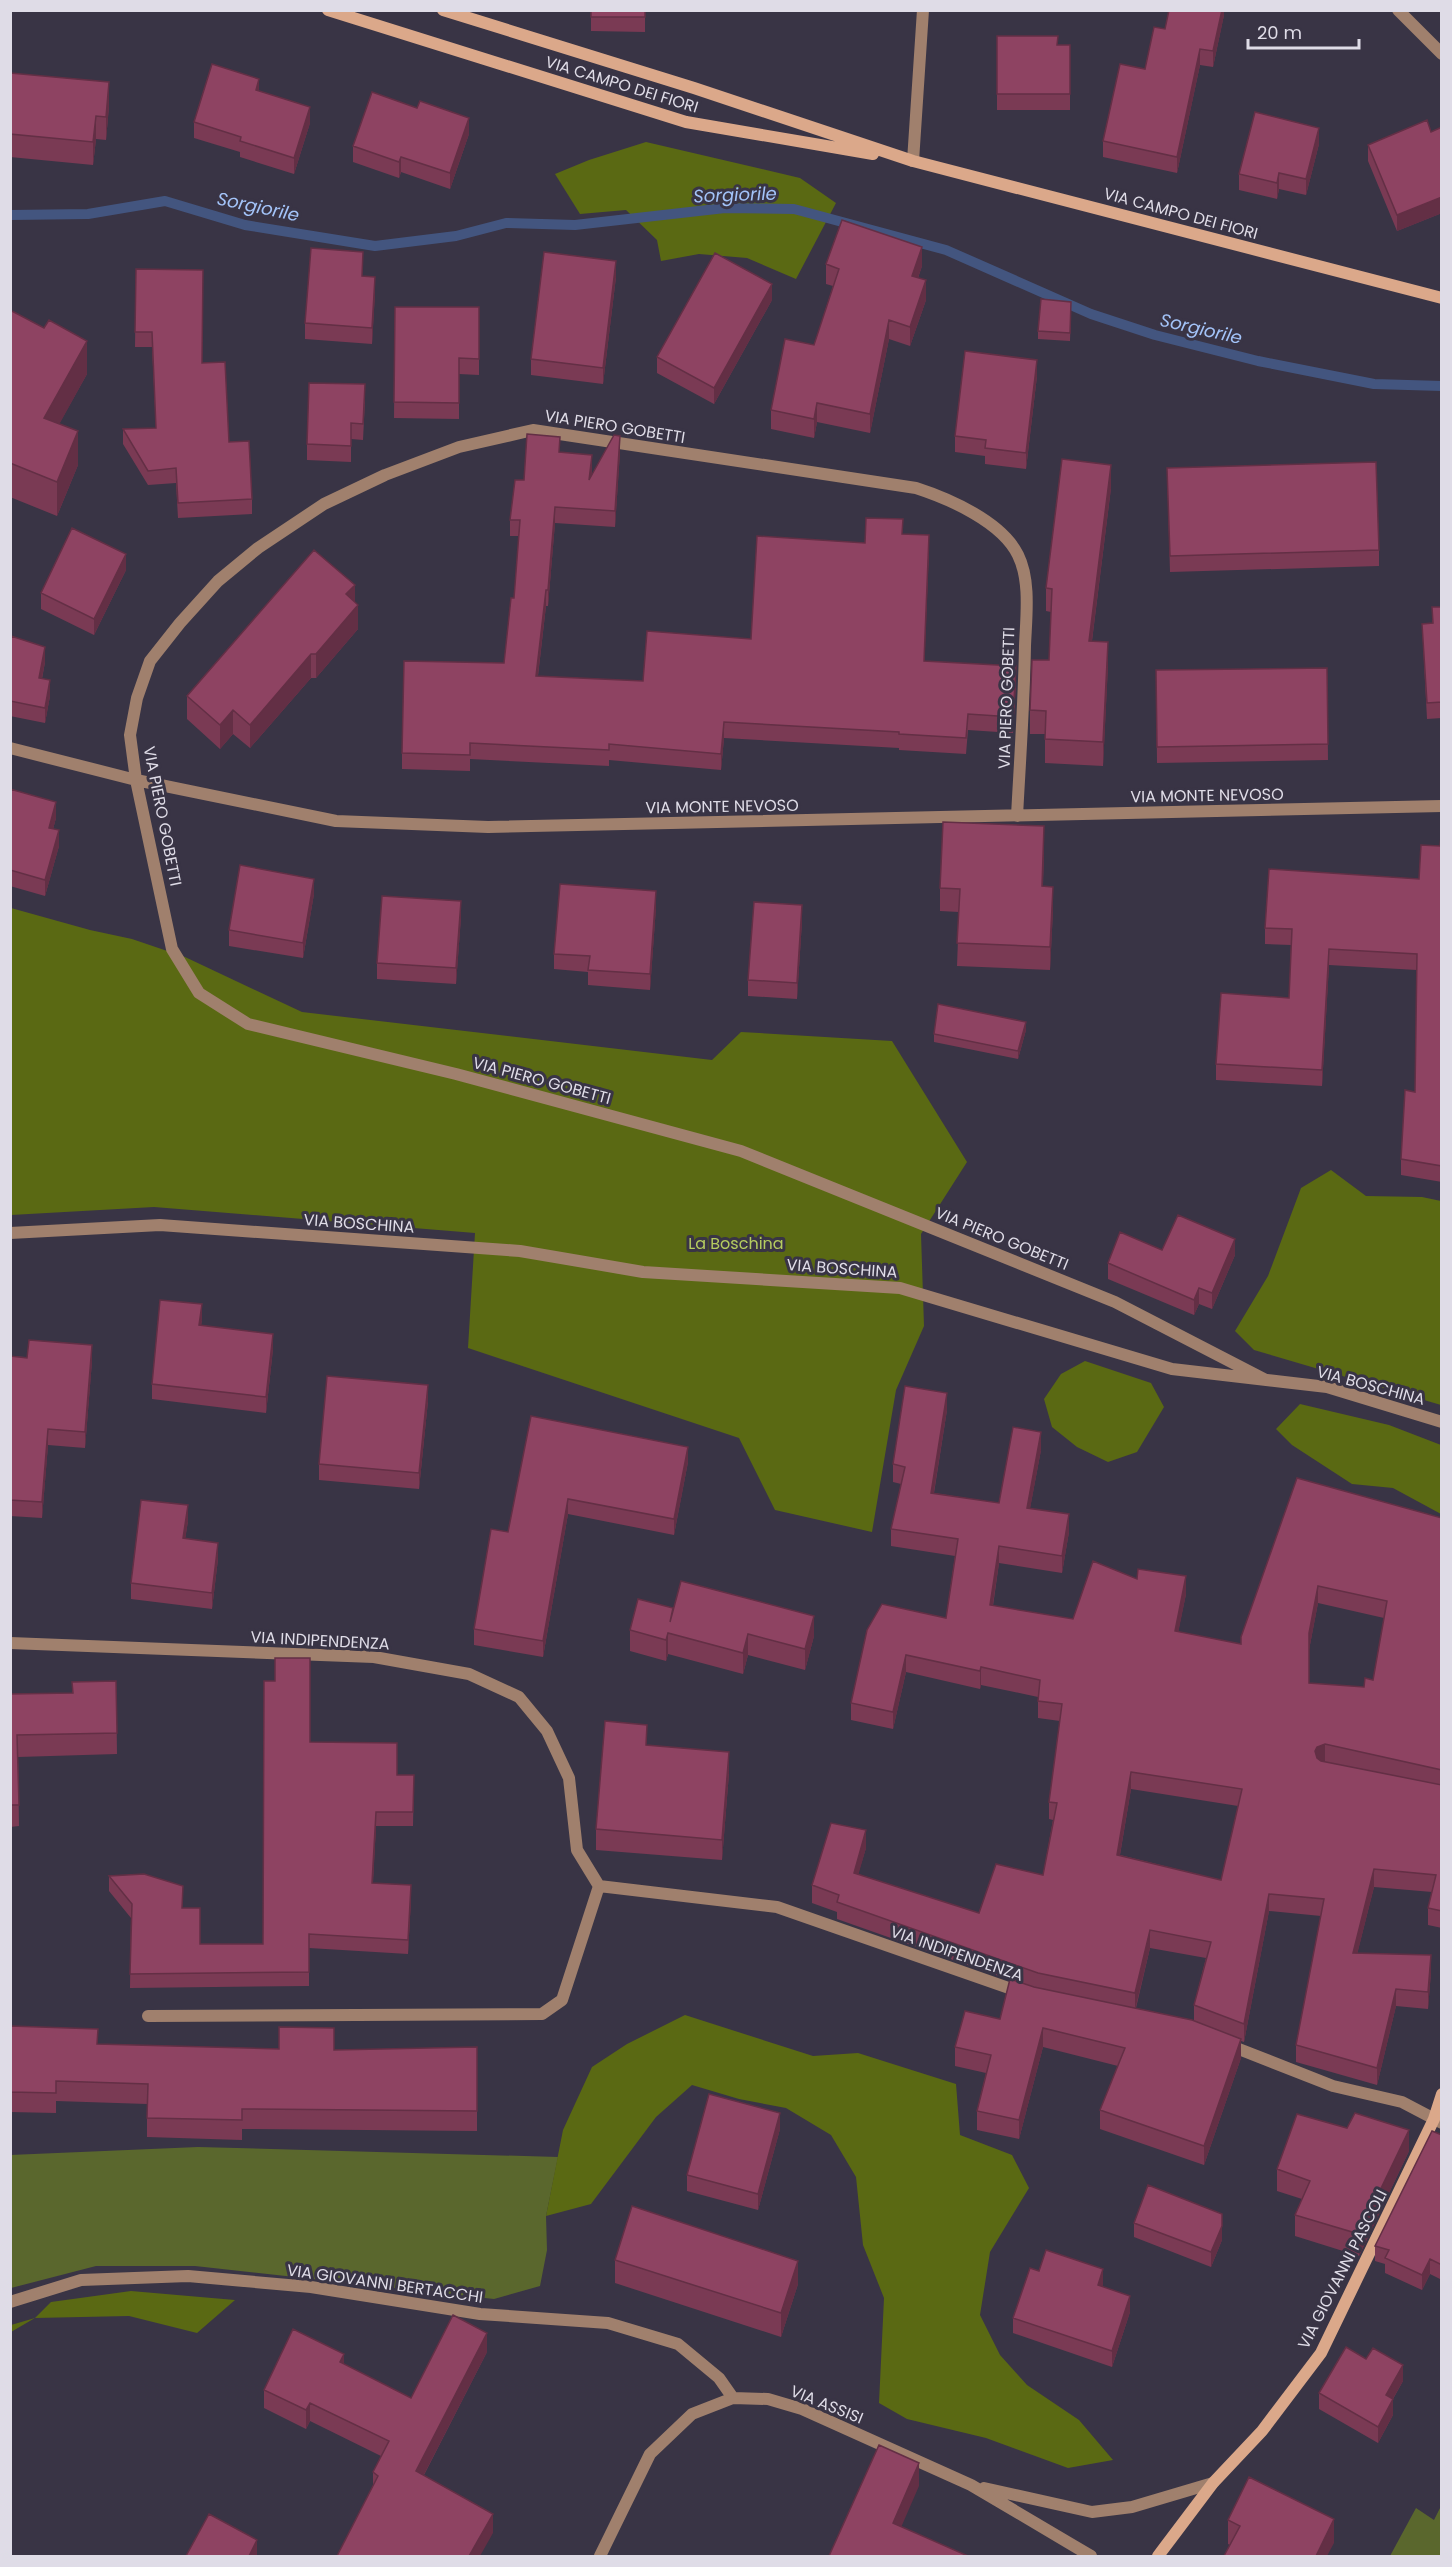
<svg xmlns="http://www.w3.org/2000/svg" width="1452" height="2567" font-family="Poppins,sans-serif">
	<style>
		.green { fill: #5a672d }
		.forest { fill: #5a6913 }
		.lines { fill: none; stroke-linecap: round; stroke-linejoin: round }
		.stream { stroke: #43557f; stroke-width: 10 }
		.street { stroke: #a0806d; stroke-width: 12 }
		.secondary { stroke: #dba88a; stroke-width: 12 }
		.wall { fill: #7a3a54; fill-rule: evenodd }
		.shaded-wall { fill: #632f45 }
		.building { fill: #8e4362; stroke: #632f45; stroke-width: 1.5; fill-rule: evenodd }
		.labels { text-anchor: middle; stroke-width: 6; stroke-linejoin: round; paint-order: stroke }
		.street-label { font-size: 16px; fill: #dfdce7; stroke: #393445 }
		.park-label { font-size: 16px; fill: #b5cc5f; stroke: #393445 }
		.water-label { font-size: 18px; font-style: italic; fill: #a3c3f8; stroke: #393445 }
	</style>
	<rect width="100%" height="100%" fill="#393445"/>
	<path class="green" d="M198 2147 558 2157 546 2216 547 2250 540 2286 494 2299 195 2266H96L11 2288 10 2155Z
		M1441 2506V2556H1390L1416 2508 1434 2520Z"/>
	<path class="forest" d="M646 142 800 178 836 203 796 279 747 258 699 254 661 261 657 240 626 210 580 214 555 174 589 160Z
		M11 908 90 930 132 939 185 957 302 1012 712 1060 741 1032 892 1041 967 1162 921 1234 924 1326 896 1390 872 1532 775 1510 739 1438 468 1348 475 1233 154 1207 11 1215Z
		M1331 1170 1366 1196 1422 1197 1441 1201V1405L1254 1350 1235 1331 1268 1276 1301 1188Z
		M1085 1361 1151 1383 1164 1407 1137 1452 1108 1462 1077 1447 1052 1427 1044 1399 1061 1374Z
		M1300 1404 1389 1425 1441 1445V1514L1393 1488 1352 1484 1292 1445 1276 1429Z
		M685 2015 813 2056 858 2053 956 2084 960 2135 1012 2155 1029 2188 990 2252 980 2315 1000 2355 1027 2385 1079 2420 1113 2460 1068 2468 986 2438 907 2419 879 2403 884 2298 863 2245 856 2177 831 2135 786 2108 739 2099 692 2085 656 2117 591 2204 546 2216 563 2130 592 2067 627 2044Z
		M131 2291 235 2300 197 2333 129 2316 35 2318 11 2332V2325L35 2318 51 2302Z"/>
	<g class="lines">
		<path class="stream" d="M10 215 88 214 165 201 245 225 375 246 456 236 506 223 575 225 725 208 794 209 946 250 1091 314 1155 335 1258 361 1374 384 1442 386"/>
		<path class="street" d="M1398 10 1442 54
			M913 161 923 10
			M10 748 136 780 336 821 488 827 1442 806
			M1017 816C1020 760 1024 703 1025 646 1026 618 1031 581 1018 555 1002 522 950 499 916 488L533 430 459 447 385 475 324 504 258 548 218 581 180 623 150 661 137 698 130 735 136 780 172 949 199 993 248 1024 456 1074 741 1151 1115 1302 1266 1380
			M10 1233 160 1225 520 1251 643 1272 900 1288 1172 1369 1327 1387 1442 1422
			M10 1643 374 1657 469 1674 519 1697 547 1731 569 1778 577 1850 599 1886 777 1907 1023 1993
			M148 2016 542 2014 562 2000 599 1886
			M1226 2044 1333 2086 1402 2102 1442 2123
			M10 2302 81 2280 188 2276 311 2287 480 2314 608 2323 678 2344 719 2378 733 2398
			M984 2488 1092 2512 1132 2507 1213 2483
			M600 2556 650 2454 692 2414 733 2398 768 2399 802 2409 971 2485 1091 2556"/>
		<path class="secondary" d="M328 10 686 122 873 154
			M443 10 694 88 913 161 1442 298
			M1158 2556 1213 2483 1262 2431 1321 2353 1434 2119 1442 2094"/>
	</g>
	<path class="wall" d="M591 10H645V32L591 31Z
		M1224 10V15L1213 67 1200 65 1177 173 1103 157V141L1145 69 1165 29Z
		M997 36 1058 45H1070V110H997Z
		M10 73 109 106 106 140 96 139 93 165 10 157Z
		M259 92 310 123 294 174 240 157V152L194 138V122Z
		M1442 127V213L1397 231 1368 161V145L1431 132Z
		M469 134 450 189 401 172 399 178 353 162V146Z
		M1319 144 1306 195 1279 189 1277 199 1239 190V174Z
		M826 264 922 266 918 278 926 300 910 346 889 339 870 433 817 422 814 438 771 429V410L814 345 833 286 826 284Z
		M136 269 202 363 229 442 252 499V514L178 518 176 483 148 485 123 444V429L156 428 152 347H135Z
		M363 276 375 293 372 344 305 339V323Z
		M616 277 603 384 531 375V359Z
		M772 300 714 404 657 373V357Z
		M395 307H479V375L459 374V419L394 418Z
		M10 310 87 374 59 424 78 465 57 516 10 497Z
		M1071 310 1070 341 1038 339V331Z
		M1037 376 1026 469 985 464V456L955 452V436Z
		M365 400 363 440 351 439V462L307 460V444Z
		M560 452 592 471 591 476 620 452 615 527 555 523 548 606H546L538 676 643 681 751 639 865 543 903 534 929 550 924 661 1016 682 1013 733 968 730 966 754 899 750V748L724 738 721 770 609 760V766L470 759V771L402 769V753L504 663 514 598 519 536H510V520L524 480Z
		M1167 468 1379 550V566L1170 572Z
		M1111 488 1092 641 1108 665 1103 766 1045 763V734H1030V710L1049 660 1051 612 1046 611V588Z
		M126 570 94 635 41 609V593Z
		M355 602 358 629 316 678H311L250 748 233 734 220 749 187 719V696Z
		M1432 607H1442V718L1427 719 1422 624 1432 623Z
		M10 639 45 662 42 679 50 696 45 723 10 716Z
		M1327 668 1328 760 1157 763 1156 670Z
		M10 789 56 818 53 829 59 846 45 896 10 886Z
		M1442 827V1182L1401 1175V1159L1415 1092 1417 970 1329 965 1322 1086 1216 1080V1064L1289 998 1291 945 1265 944V928L1419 879 1440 846Z
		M1044 850 1043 886 1053 910 1050 970 957 966 959 912 940 911V888Z
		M314 894 303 958 229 946V930Z
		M656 907 650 990 588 985V972L554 969V954Z
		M461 917 456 984 377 979V963Z
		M802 921 797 999 748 996V980Z
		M1026 1030 1018 1059 934 1042V1034Z
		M1162 1250 1235 1255 1212 1309 1199 1304 1194 1315 1108 1279V1263Z
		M202 1320 201 1325 273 1349 266 1413 152 1399V1384Z
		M10 1356 92 1361 85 1448 48 1445 42 1518 10 1516Z
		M428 1401 419 1489 319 1480V1464Z
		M947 1410 934 1493 999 1503 1041 1450 1030 1508 1069 1532 1062 1573 999 1563 993 1606 1073 1619 1137 1579 1186 1594 1178 1632 1241 1644 1297 1478 1442 1518V1928L1428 1925V1908L1432 1892 1374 1887 1357 1954 1431 1972 1428 2009 1396 2006 1377 2085 1296 2062V2045L1321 1916 1269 1911 1244 2042 1241 2041V2058L1204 2165 1100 2129V2110L1118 2066 1043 2047 1019 2139 977 2130V2111L986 2073 955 2066V2047L1000 2019 1010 1980 837 1919V1912L812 1903V1885L866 1848 858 1874 979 1913 1043 1875 1053 1820 1049 1819V1802L1060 1721 1038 1718V1697L981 1685 980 1689 906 1672 893 1729 851 1720V1703L946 1618 955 1556 891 1546V1529L901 1484 893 1482V1464ZM1318 1603 1384 1618 1373 1680 1364 1687 1309 1683V1650ZM1131 1789 1238 1806 1221 1880 1120 1855ZM1150 1948 1206 1958 1194 2005V2021L1136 2008Z
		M531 1416 688 1462 674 1535 568 1514 543 1657 474 1645V1629L508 1532Z
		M188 1521 185 1539 218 1559 212 1609 131 1599V1583Z
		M673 1608 814 1636 805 1670 748 1655 743 1674 668 1654 666 1661 630 1651V1630Z
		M116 1681 117 1754 18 1757 19 1826 10 1827V1694L72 1693V1682Z
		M310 1742 397 1775H414L413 1826H376L373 1883 411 1899 408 1954 309 1948V1986L130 1988 131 1918 109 1891V1876L183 1908 200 1944H263Z
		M729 1773 722 1860 596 1850V1829Z
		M10 2026 98 2045 334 2050 477 2047V2131L242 2129V2140L147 2137V2104L56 2101V2113L10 2112Z
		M780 2129 758 2210 687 2191V2175Z
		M1442 2135V2280L1430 2274 1422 2290 1385 2273V2264L1375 2261V2246Z
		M1409 2151 1359 2256 1295 2236V2215L1302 2199 1277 2191V2169Z
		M1134 2223 1222 2240 1211 2267 1134 2237Z
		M615 2260 798 2284 781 2337 615 2283Z
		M1039 2271 1103 2285 1102 2286 1130 2312 1112 2367 1013 2333V2318Z
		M487 2352 424 2475 493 2533 373 2487V2472L381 2456 310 2421 306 2429 264 2408V2390L344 2364 411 2398Z
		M1366 2359 1403 2381 1393 2399V2415L1378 2443 1319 2409V2393Z
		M1228 2520 1334 2543 1230 2545 1228 2544Z"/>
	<path class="shaded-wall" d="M1222 10H1224V15L1213 67V51Z
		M1200 49V65L1177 173V157Z
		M259 79V95L256 90Z
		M109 82V106L106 140V117Z
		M310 107V123L294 174V158Z
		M96 116V139L93 165V142Z
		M469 118V134L450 189V173Z
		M1319 128V144L1306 195V179Z
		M401 157V172L399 178V162Z
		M1279 173V189L1277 199V183Z
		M1442 197V213L1397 231V215Z
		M922 247V266L912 295V276Z
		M616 261V277L603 384V368Z
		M375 277V293L372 344V328Z
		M926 280V300L910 346V327Z
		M772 284V300L714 404V388Z
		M889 320V339L870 433V414Z
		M87 341V374L44 452V418Z
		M1037 360V376L1026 469V453Z
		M817 403V422L814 438V419Z
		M78 431V465L57 516V482Z
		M620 436V452L615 527V511Z
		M592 455V471L589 496V480Z
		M1111 465V488L1089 664V641Z
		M555 507V523L548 606V590Z
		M929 535V550L924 677V661Z
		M126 554V570L94 635V619Z
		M355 585V608L346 594Z
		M546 590V606L536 692V676Z
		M358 605V629L316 678V654Z
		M1108 642V665L1103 766V742Z
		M45 647V662L39 693V678Z
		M311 654V678L250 748V725Z
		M1016 666V682L1013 733V717Z
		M50 680V696L45 723V708Z
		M233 710V734L220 749V725Z
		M724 722V738L721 770V754Z
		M56 802V818L49 844V828Z
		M1044 826V850L1042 909V886Z
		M59 830V846L45 896V880Z
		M314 879V894L303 958V943Z
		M1053 887V910L1050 970V947Z
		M656 891V907L650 990V974Z
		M461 901V917L456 984V968Z
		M802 905V921L797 999V983Z
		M1329 949V965L1322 1086V1070Z
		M1026 1022V1030L1018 1059V1051Z
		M1235 1239V1255L1212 1309V1293Z
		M1199 1288V1304L1194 1315V1300Z
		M202 1304V1320L199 1341V1325Z
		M273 1334V1349L266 1413V1397Z
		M92 1345V1361L85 1448V1432Z
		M428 1385V1401L419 1489V1473Z
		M947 1393V1410L931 1510V1493Z
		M48 1429V1445L42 1518V1502Z
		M1041 1432V1450L1027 1525V1508Z
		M688 1447V1462L674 1535V1519Z
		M568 1499V1514L543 1657V1641Z
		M188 1505V1521L183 1554V1538Z
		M1069 1514V1532L1062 1573V1556Z
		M218 1543V1559L212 1609V1593Z
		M999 1546V1563L990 1623V1605Z
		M1186 1576V1594L1175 1649V1631Z
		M1318 1586V1603L1309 1650V1633Z
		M814 1616V1636L805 1670V1649Z
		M668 1633V1654L666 1661V1640Z
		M748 1634V1655L743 1674V1653Z
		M906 1655V1672L893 1729V1712Z
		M981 1667V1685L980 1689V1671Z
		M1325 1744V1762L1317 1764 1315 1751 1317 1747Z
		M729 1752V1773L722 1860V1840Z
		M1131 1772V1789L1117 1872V1855Z
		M376 1812V1826L372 1897V1883Z
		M866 1830V1848L854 1890V1873Z
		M1374 1869V1887L1353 1971V1953Z
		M411 1885V1899L408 1954V1940Z
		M1269 1894V1911L1244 2042V2024Z
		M1150 1930V1948L1135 2010V1993Z
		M1431 1955V1972L1428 2009V1992Z
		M1396 1989V2006L1377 2085V2068Z
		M1043 2028V2047L1019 2139V2120Z
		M1241 2039V2058L1204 2165V2146Z
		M780 2113V2129L758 2210V2194Z
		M1409 2130V2151L1359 2256V2234Z
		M1222 2226V2240L1211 2267V2252Z
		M1430 2259V2274L1422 2290V2275Z
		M798 2261V2284L781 2337V2313Z
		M1103 2269V2285L1098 2301V2285Z
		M1130 2296V2312L1112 2367V2351Z
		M487 2333V2352L416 2490V2471Z
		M344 2354V2372L340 2362Z
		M1403 2365V2381L1386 2411V2395Z
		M1393 2399V2415L1378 2443V2427Z
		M310 2403V2421L306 2429V2410Z
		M919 2463V2486L893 2546V2523Z
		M493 2514V2533L480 2556H469Z
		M1334 2519V2543L1327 2556H1316Z
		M257 2540V2556H249Z"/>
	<path class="building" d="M591 10H645V17H591Z
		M1169 10H1222L1213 51 1200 49 1177 157 1103 141 1120 64 1145 69 1154 27 1165 29Z
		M997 36H1058L1057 45H1070V94H997Z
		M212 64 259 79 256 90 310 107 294 158 240 141 241 137 194 122Z
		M10 73 109 82 106 117 96 116 93 142 10 134Z
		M372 92 417 108 420 101 469 118 450 173 401 157 399 162 353 146Z
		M1255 112 1319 128 1306 179 1279 173 1277 183 1239 174Z
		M1427 120 1431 132 1442 127V197L1397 215 1368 145Z
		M842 220 922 247 912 276 926 280 910 327 889 320 870 414 817 403 814 419 771 410 785 339 814 345 839 269 826 264Z
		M311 248 363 252 362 276 375 277 372 328 305 323Z
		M544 252 616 261 603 368 531 359Z
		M715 253 772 284 714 388 657 357Z
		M136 269 203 270 202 363 225 362 229 442 249 441 252 499 178 503 176 468 148 471 123 429 156 428 152 332H135Z
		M1041 299 1071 302 1070 333 1038 331Z
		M395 307H479V359L459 358V403L394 402Z
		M10 310 44 328 49 320 87 341 44 418 78 431 57 482 10 463Z
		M965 351 1037 360 1026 453 985 448 986 440 955 436Z
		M309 383 365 384 363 424 351 423V446L307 444Z
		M527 434 560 437 559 452 592 455 589 480 614 435 620 436 615 511 555 507 548 590H546L536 676 643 681 647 631 751 639 757 536 865 543 866 518 903 519 902 534 929 535 924 661 1016 666 1013 717 968 714 966 738 899 734V732L724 722 721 754 609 744V750L470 743V755L402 753 404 661 504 663 511 598H514L520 520H510L515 480H524Z
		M1062 459 1111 465 1089 641 1108 642 1103 742 1045 739 1046 711 1030 710 1032 660H1049L1052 589 1046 588Z
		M1376 462 1379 550 1170 556 1167 468Z
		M72 528 126 554 94 619 41 593Z
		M314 550 355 585 346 594 358 605 316 654H311L250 725 233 710 220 725 187 696Z
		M1432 607H1442V702L1427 703 1422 624 1433 623Z
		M11 636 45 647 39 678 50 680 45 708 10 701Z
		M1327 668 1328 744 1157 747 1156 670Z
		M10 789 56 802 49 828 59 830 45 880 10 870Z
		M943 822 1044 826 1042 886 1053 887 1050 947 957 943 960 889 940 888Z
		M1442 827V1166L1401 1159 1405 1090 1415 1092 1417 954 1329 949 1322 1070 1216 1064 1221 993 1289 998 1292 929 1265 928 1269 869 1419 879 1421 845 1440 846Z
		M240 865 314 879 303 943 229 930Z
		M560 884 656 891 650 974 588 970 590 956 554 954Z
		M382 896 461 901 456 968 377 963Z
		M754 902 802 905 797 983 748 980Z
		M938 1004 1026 1022 1018 1051 934 1034Z
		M1178 1215 1235 1239 1212 1293 1199 1288 1194 1300 1108 1263 1120 1232 1162 1250Z
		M160 1300 202 1304 199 1325 273 1334 266 1397 152 1384Z
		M29 1340 92 1345 85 1432 48 1429 42 1502 10 1500V1356L27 1358Z
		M327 1376 428 1385 419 1473 319 1464Z
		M905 1386 947 1393 931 1493 999 1503 1013 1427 1041 1432 1027 1508 1069 1514 1062 1556 999 1546 990 1605 1073 1619 1093 1561 1137 1579 1138 1569 1186 1576 1175 1631 1241 1644V1637L1297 1478 1442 1518V1770L1325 1744 1317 1747 1315 1751 1317 1758 1321 1761 1442 1785V1911L1428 1908 1436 1875 1374 1869 1353 1953 1431 1955 1428 1992 1396 1989 1377 2068 1296 2045 1324 1899 1269 1894 1244 2024 1194 2005 1211 1942 1150 1930 1135 1993 1038 1973 837 1902 839 1895 812 1885 831 1823 866 1830 854 1873 979 1913 996 1864 1043 1875 1057 1803 1049 1802 1062 1704 1038 1701 1040 1680 981 1667 980 1671 906 1655 893 1712 851 1703 867 1630 882 1604 946 1618 958 1539 891 1529 905 1467 893 1464ZM1318 1586 1387 1601 1373 1680 1365 1678 1364 1687 1309 1683V1633ZM1131 1772 1242 1789 1221 1880 1117 1855Z
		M531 1416 688 1447 674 1519 568 1499 543 1641 474 1629 491 1529 508 1532Z
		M141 1500 188 1505 183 1538 218 1543 212 1593 131 1583Z
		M681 1581 814 1616 805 1649 748 1634 743 1653 668 1633 666 1640 630 1630 638 1599 673 1608 670 1622Z
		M275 1658H310V1742L397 1743V1775H414L413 1812H376L372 1883 411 1885 408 1940 309 1934V1972L130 1974 132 1904 109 1876 144 1874 183 1886 182 1908H200V1944H263L264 1681H275Z
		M116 1681 117 1733 17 1735 19 1805H10V1694L73 1693 72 1682Z
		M605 1721 647 1725 646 1745 729 1752 722 1840 596 1829Z
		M1010 1979 1034 1987 1192 2020 1241 2039 1204 2146 1100 2110 1125 2048 1043 2028 1019 2120 977 2111 991 2055 955 2047 965 2011 1000 2019Z
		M10 2026 98 2029 97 2044 279 2049V2027L334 2028V2050L477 2047V2111L242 2109V2120L147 2118 148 2084 56 2081V2093L10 2092Z
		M709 2094 780 2113 758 2194 687 2175Z
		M1355 2113 1409 2130 1359 2234 1295 2215 1310 2181 1277 2169 1297 2114 1347 2128Z
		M1432 2131 1442 2135V2265L1430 2259 1422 2275 1385 2258 1389 2250 1375 2246Z
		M1148 2185 1222 2214V2226L1211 2252 1134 2223Z
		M632 2206 798 2261 781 2313 615 2260Z
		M1046 2250 1103 2269 1098 2285 1130 2296 1112 2351 1013 2318 1030 2268 1039 2271Z
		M453 2315 487 2333 416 2471 493 2514 469 2556H337L378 2476 373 2472 389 2441 310 2403 306 2410 264 2390 293 2329 344 2354 340 2362 411 2398Z
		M1346 2347 1366 2359 1373 2348 1403 2365 1386 2395 1393 2399 1378 2427 1319 2393Z
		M879 2445 919 2463 893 2523 968 2556H829Z
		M1249 2477 1334 2519 1316 2556H1224L1240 2526 1228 2520Z
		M209 2514 257 2540 249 2556H186Z"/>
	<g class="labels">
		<g class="street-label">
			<text transform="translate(622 84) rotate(17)" y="6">VIA CAMPO DEI FIORI</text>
			<text transform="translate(1181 213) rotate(15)" y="6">VIA CAMPO DEI FIORI</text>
			<text transform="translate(615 426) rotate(9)" y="6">VIA PIERO GOBETTI</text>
			<text transform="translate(1006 698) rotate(-88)" y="6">VIA PIERO GOBETTI</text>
			<text transform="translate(1207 795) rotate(-1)" y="6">VIA MONTE NEVOSO</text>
			<text transform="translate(722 806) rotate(-1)" y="6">VIA MONTE NEVOSO</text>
			<text transform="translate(163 816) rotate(79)" y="6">VIA PIERO GOBETTI</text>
			<text transform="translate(542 1080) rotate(15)" y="6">VIA PIERO GOBETTI</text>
			<text transform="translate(359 1223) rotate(4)" y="6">VIA BOSCHINA</text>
			<text transform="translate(1002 1238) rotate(22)" y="6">VIA PIERO GOBETTI</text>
			<text transform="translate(842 1268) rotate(4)" y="6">VIA BOSCHINA</text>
			<text transform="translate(1371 1385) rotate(15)" y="6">VIA BOSCHINA</text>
			<text transform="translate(320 1640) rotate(3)" y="6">VIA INDIPENDENZA</text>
			<text transform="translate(957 1953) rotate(19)" y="6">VIA INDIPENDENZA</text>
			<text transform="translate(1342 2269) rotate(-63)" y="6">VIA GIOVANNI PASCOLI</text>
			<text transform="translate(385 2283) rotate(8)" y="6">VIA GIOVANNI BERTACCHI</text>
			<text transform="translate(827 2404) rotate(22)" y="6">VIA ASSISI</text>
		</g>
		<g class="park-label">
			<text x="736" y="1249">La Boschina</text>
		</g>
		<g class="water-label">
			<text transform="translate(735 195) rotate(-2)" y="6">Sorgiorile</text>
			<text transform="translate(258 207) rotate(12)" y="6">Sorgiorile</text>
			<text transform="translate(1201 329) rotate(13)" y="6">Sorgiorile</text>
		</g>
	</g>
	<rect width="1452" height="2567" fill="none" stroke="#dfdce7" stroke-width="24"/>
	<path d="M1248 39v9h111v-9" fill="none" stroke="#dfdce7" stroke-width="3"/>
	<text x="1257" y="39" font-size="18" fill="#dfdce7" stroke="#393445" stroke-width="4.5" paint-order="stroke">20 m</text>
</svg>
